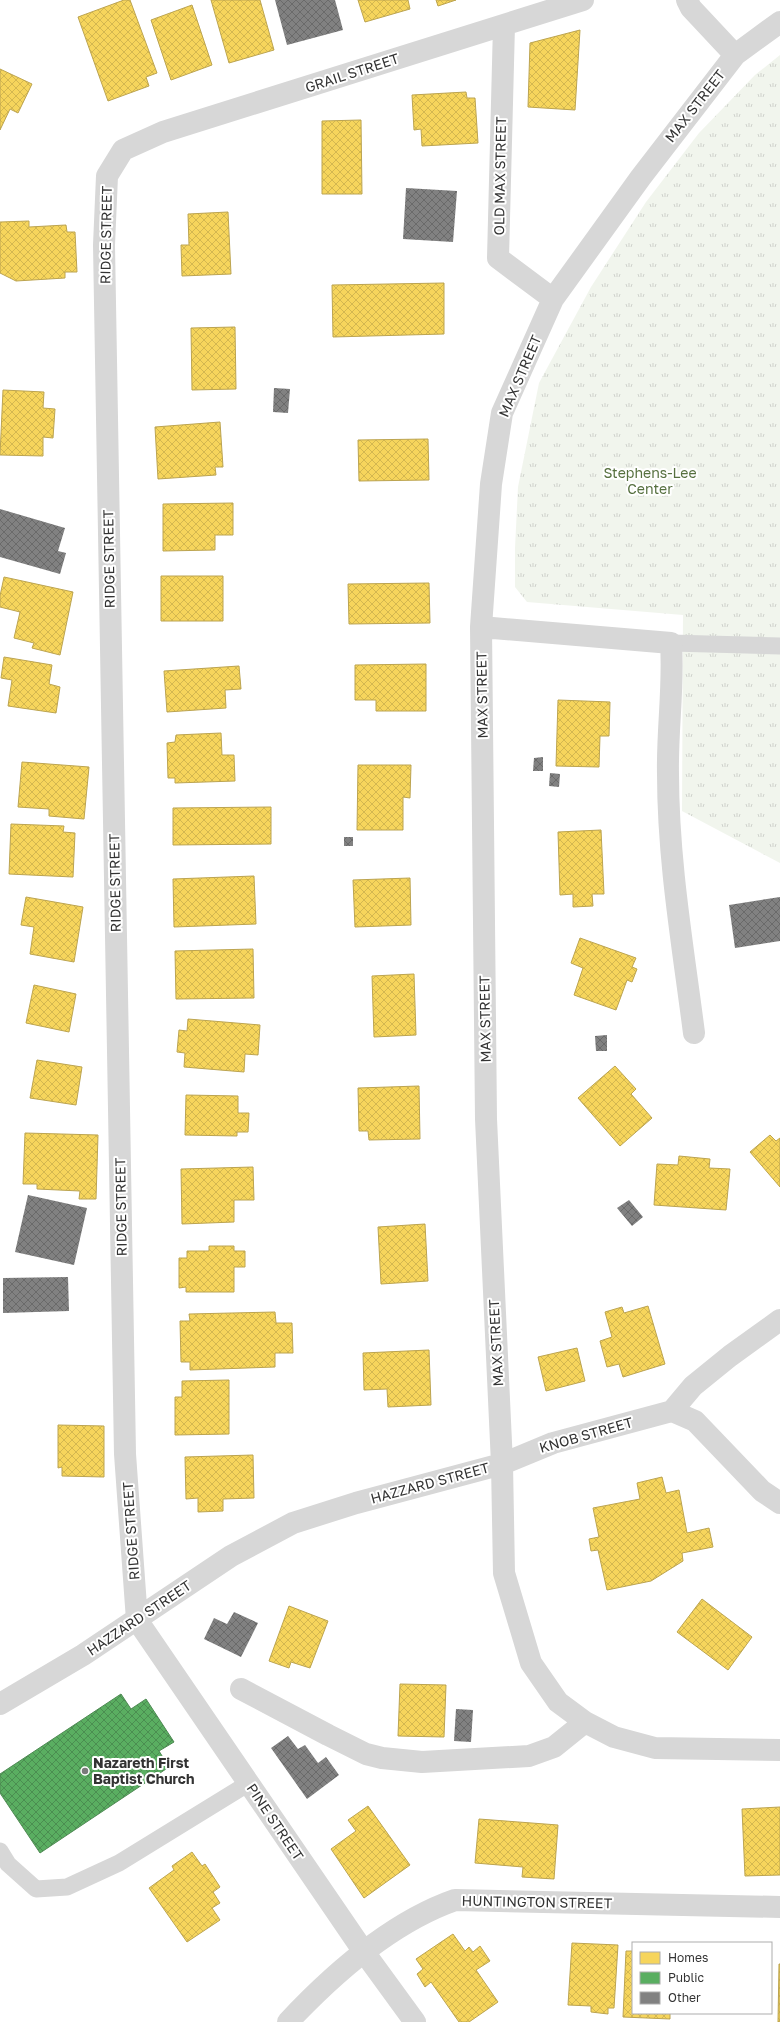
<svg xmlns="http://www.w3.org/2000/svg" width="780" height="2022" font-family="'Golos Text',sans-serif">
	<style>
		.park { fill: url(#park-tufts) }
		.homes { fill: url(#homes-cross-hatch); stroke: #bca450 }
		.public { fill: url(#public-cross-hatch); stroke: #4e8953 }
		.building { fill: url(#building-cross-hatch) }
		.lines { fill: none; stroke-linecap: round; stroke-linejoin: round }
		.service { stroke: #d7d7d7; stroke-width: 17 }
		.minor { stroke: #d7d7d7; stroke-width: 22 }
		.poi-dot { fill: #7a7a7a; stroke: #fff; stroke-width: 1.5 }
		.labels { text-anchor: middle; stroke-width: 4; stroke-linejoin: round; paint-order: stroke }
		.street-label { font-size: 14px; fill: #333; stroke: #fff }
		.park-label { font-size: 14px; fill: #56703f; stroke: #fff }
		.poi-label { font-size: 14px; font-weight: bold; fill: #333; stroke: #fff; text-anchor: start }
	</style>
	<defs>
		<pattern id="park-tufts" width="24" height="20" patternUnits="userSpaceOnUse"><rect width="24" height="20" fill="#f1f5ed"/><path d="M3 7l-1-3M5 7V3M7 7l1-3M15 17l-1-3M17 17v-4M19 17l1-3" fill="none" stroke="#cfd2cc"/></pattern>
		<pattern id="homes-cross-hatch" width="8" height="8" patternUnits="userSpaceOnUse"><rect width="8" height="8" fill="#f6d55c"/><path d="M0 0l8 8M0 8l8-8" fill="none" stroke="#d3b750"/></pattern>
		<pattern id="public-cross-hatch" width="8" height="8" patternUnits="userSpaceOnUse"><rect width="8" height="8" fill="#5aae61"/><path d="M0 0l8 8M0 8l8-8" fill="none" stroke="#4b8e51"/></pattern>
		<pattern id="building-cross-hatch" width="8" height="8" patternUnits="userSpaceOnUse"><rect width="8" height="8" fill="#818181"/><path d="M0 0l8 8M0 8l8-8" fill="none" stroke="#6a6a6a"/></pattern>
	</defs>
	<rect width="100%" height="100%" fill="#fff"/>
	<path class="park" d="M780 55V863L682 811 683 615 527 602 515 587V548L518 487 539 383 591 287 646 202 699 133 755 75Z"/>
	<path class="homes" d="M124 0H130L157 73 146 77 149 86 108 101 78 17Z
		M211 0H260L274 50 229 63Z
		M358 0H408L410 9 365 22Z
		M436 0H456L438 6Z
		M192 5 212 65 171 80 151 20Z
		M580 30 575 110 528 107 530 43Z
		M0 69 32 84 18 113 10 109 0 130Z
		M466 92 467 98H475L478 143 422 146 421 129 414 130 412 95Z
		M361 120 362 194H322V121Z
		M228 212 231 274 182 276 181 245H189L188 214Z
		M29 221V227L66 225 67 232H75L77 272H65V278L16 281 0 273V222Z
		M444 283V334L333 337 332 285Z
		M235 327 236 389 192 390 191 328Z
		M3 390 44 392 43 408 55 409 53 438 43 437V456L0 455Z
		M220 422 223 467H215L216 475 158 479 155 427Z
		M428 439 429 480 359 481 358 440Z
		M233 503V535H215V550L163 551V504Z
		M161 576H223V621H161Z
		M4 577 73 592 60 655 32 648 34 643 14 638 20 612 0 607V596Z
		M429 583 430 623 349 624 348 584Z
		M4 657 52 665 49 684 60 687 56 713 8 706 12 680 1 678Z
		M426 664V711H376V700H355V665Z
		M239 666 241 689 225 690 226 708 167 712 164 671Z
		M558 700 610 702 609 736H600L599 767 556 766Z
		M221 733 222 755H234L235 781 175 783V778H168L167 743 175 742 176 735Z
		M22 762 89 767 84 819 49 816V809L18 807Z
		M358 765H411L410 798 403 797V830H357Z
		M271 807V844L173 845V808Z
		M11 824 64 826 63 832 75 833 73 877 9 874Z
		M601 830 604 894H592L593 906 573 907V894L560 895 558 832Z
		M254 876 256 924 174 927 173 879Z
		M410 878 411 925 355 927 353 880Z
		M26 897 83 907 74 962 30 954 34 927 21 925Z
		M580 938 636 958 632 967 637 969 632 982 627 980 616 1010 574 995 583 968 571 963Z
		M253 949 254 998 176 999 175 951Z
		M414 974 416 1035 374 1037 372 976Z
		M34 985 76 994 69 1032 26 1023Z
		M188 1019 260 1025 258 1055 245 1054 244 1072 184 1067 185 1053 177 1052 179 1030 187 1031Z
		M37 1060 82 1067 76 1105 30 1098Z
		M615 1066 636 1089 631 1094 652 1118 620 1146 578 1098Z
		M419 1086 420 1139 369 1140 368 1131H359L358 1088Z
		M186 1095 238 1096V1113H249L248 1132H237V1136L185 1135Z
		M25 1133 98 1135 96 1199H79L80 1191 37 1189V1184H23Z
		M770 1135 776 1141 780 1138V1187L750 1152Z
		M679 1156 710 1159 709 1168 730 1169 726 1210 654 1205 657 1164 678 1165Z
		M253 1167 254 1200H234V1222L182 1224 181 1169Z
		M425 1224 428 1281 381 1284 378 1227Z
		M209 1246H234V1251H245V1267H234V1292H186V1287L179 1288V1258H187V1251H209Z
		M648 1306 665 1364 623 1377 619 1364 607 1367 600 1341 612 1337 605 1312 622 1307 624 1313Z
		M275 1312 276 1323H292L293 1353H275V1367L190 1370V1362H181L180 1321H190L189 1314Z
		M577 1348 585 1381 546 1391 538 1357Z
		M429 1350 431 1405 388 1407 387 1389 364 1390 363 1353Z
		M229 1380V1434L175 1435V1397H182V1381Z
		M58 1425 104 1426V1477L62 1476V1467L58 1468Z
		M253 1455 254 1498 223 1499V1511L198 1512V1498L186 1499 185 1457Z
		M662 1477 666 1493 679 1490 687 1533 709 1528 713 1547 682 1553 683 1561 651 1581 607 1590 598 1550 591 1551 589 1539 599 1537 593 1508 640 1499 637 1483Z
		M702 1599 752 1637 728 1670 677 1632Z
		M289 1606 328 1621 310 1668 291 1662 289 1668 269 1661Z
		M400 1684 446 1685 444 1737 398 1736Z
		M368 1806 410 1865 364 1898 331 1849 356 1831 348 1820Z
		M780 1807V1875L745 1876 742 1809Z
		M479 1819 558 1825 554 1879 522 1877 523 1867 475 1863Z
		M192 1852 202 1866 205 1864 220 1887 213 1892 220 1903 212 1908 220 1920 187 1942 149 1888 174 1870 172 1866Z
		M453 1934 465 1951 469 1947 473 1952 480 1946 490 1961 476 1970 498 2002 469 2022H459L431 1982 425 1987 417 1974 423 1969 416 1959Z
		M572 1943 618 1945 614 2008H608V2014L591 2012V2006L568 2005Z
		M626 1951H633V2013H670V2019L623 2017Z
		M779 1964H780V2022H778Z"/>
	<path class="public" d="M121 1694 131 1709 146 1699 174 1742 159 1751 169 1767 40 1853 0 1793V1774Z"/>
	<path class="building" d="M275 0H335L343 30 287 45Z
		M406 188 457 191 453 242 403 239Z
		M274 388 290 389 288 413 273 412Z
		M0 509 65 528 58 551 66 553 60 574 0 557Z
		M543 757V771H533L534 758Z
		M550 773 560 774 559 787 549 786Z
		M344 837H353V846H344Z
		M780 897V941L735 948 729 905Z
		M607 1035V1051H596L595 1036Z
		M28 1195 87 1208 74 1265 15 1252Z
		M629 1200 643 1217 632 1226 617 1208Z
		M68 1277 69 1311 3 1313V1278Z
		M234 1612 258 1623 241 1657 204 1639 214 1618 227 1624Z
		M456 1709 473 1710 471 1742 454 1741Z
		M288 1736 298 1749 305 1745 318 1763 326 1757 339 1775 307 1799 271 1748Z"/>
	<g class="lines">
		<path class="service" d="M671 643 780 646
			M0 1851 8 1864 36 1889 67 1887 119 1863 249 1783"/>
		<path class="minor" d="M687 0 691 8 735 55
			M780 22 735 55 641 177 553 299 502 413 491 484 481 627 486 1119 502 1464 504 1573 531 1663 558 1702 585 1722 614 1737 655 1748 780 1750
			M504 25 498 258 553 299
			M481 627 671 643C674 687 667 730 668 774 668 861 683 947 694 1033
			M672 1411 695 1421 762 1491 780 1503
			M672 1411 693 1386 730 1356 780 1320
			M241 1689 328 1735 366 1754 382 1758 422 1762 529 1756 554 1747 585 1722
			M0 1704 83 1655 231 1556 293 1523 356 1503 502 1464 553 1443 672 1411
			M288 2022C333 1974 392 1922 455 1900L780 1907
			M415 2022 364 1952 137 1620 125 1454 104 245 107 176 123 150 163 132 583 0"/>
	</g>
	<circle class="poi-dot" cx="85" cy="1771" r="4"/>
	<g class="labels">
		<g class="street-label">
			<text transform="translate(352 73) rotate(-18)" y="5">GRAIL STREET</text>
			<text transform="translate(695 106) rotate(-52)" y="5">MAX STREET</text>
			<text transform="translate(500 176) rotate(-89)" y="5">OLD MAX STREET</text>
			<text transform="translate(106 235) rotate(-89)" y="5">RIDGE STREET</text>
			<text transform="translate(520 376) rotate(-67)" y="5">MAX STREET</text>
			<text transform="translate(109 559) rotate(-91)" y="5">RIDGE STREET</text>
			<text transform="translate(482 695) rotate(-91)" y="5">MAX STREET</text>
			<text transform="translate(115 883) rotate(-91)" y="5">RIDGE STREET</text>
			<text transform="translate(485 1019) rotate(-91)" y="5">MAX STREET</text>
			<text transform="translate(121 1207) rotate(-91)" y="5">RIDGE STREET</text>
			<text transform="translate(496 1343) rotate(-93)" y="5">MAX STREET</text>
			<text transform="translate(586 1435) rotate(-16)" y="5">KNOB STREET</text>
			<text transform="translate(430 1483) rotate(-15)" y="5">HAZZARD STREET</text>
			<text transform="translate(131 1531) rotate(-94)" y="5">RIDGE STREET</text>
			<text transform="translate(139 1618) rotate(-34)" y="5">HAZZARD STREET</text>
			<text transform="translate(275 1822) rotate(56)" y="5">PINE STREET</text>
			<text transform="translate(537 1902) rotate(1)" y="5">HUNTINGTON STREET</text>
		</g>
		<g class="park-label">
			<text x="650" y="478">Stephens-Lee<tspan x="650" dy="16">Center</tspan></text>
		</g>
		<g class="poi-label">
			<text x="93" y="1768">Nazareth First<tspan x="93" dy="16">Baptist Church</tspan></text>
		</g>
	</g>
	<rect x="632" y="1942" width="140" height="72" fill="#ffffff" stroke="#adadad"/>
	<rect x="640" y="1952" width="20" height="12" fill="#f6d55c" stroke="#adadad"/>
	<text x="668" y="1962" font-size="12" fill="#333333">Homes</text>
	<rect x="640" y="1972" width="20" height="12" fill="#5aae61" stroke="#adadad"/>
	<text x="668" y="1982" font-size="12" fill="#333333">Public</text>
	<rect x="640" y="1992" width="20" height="12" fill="#818181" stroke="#adadad"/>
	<text x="668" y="2002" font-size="12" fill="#333333">Other</text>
</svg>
